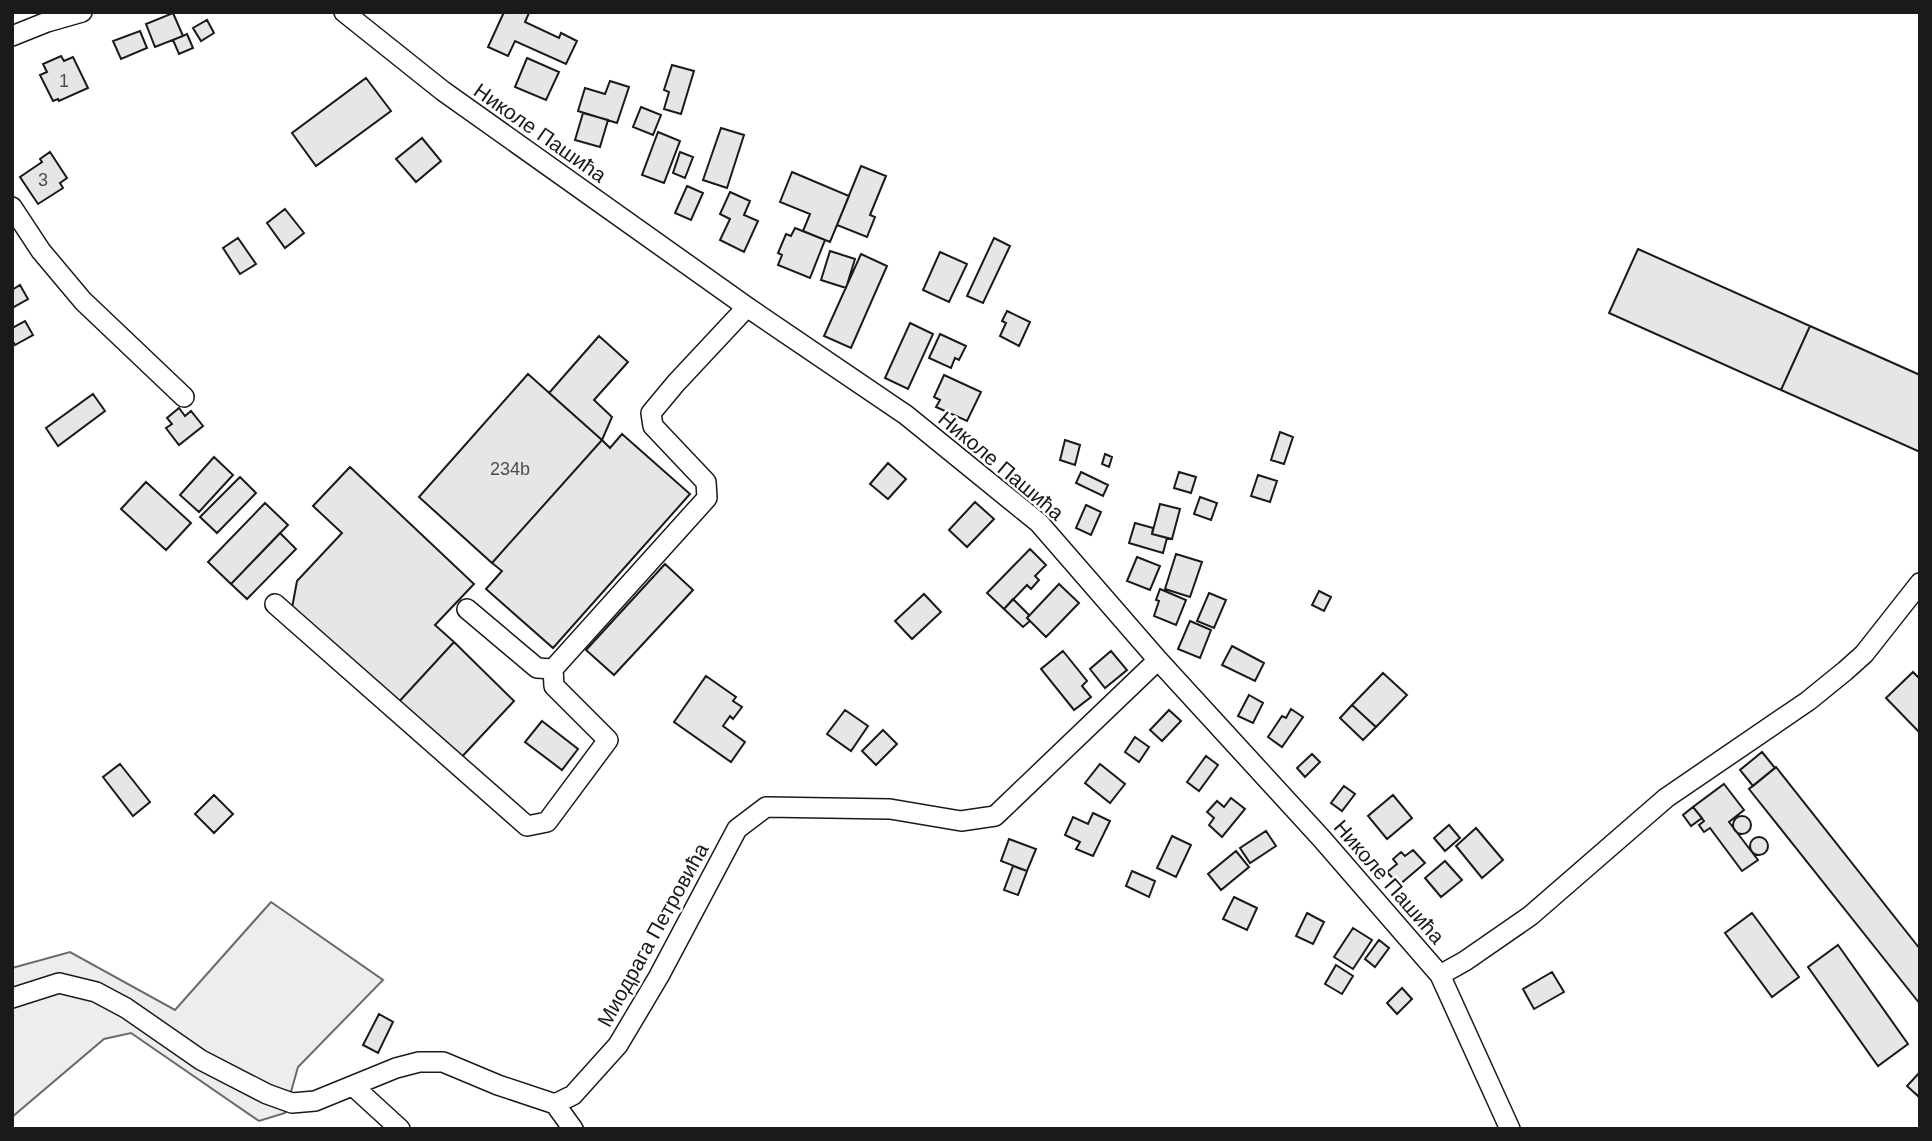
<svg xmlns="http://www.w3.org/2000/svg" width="1932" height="1141" font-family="Arial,sans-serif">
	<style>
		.green { fill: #ededed; stroke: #6a6a6a; stroke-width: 2 }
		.building { fill: #e6e6e6; stroke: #1a1a1a; stroke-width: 2 }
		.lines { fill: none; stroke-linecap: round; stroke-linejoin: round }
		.minor-casing { stroke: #1a1a1a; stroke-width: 22 }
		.path { stroke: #5f5f5f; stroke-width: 3.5; stroke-dasharray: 5 3.5; stroke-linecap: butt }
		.minor { stroke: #fff; stroke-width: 19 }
		.labels { text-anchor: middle; stroke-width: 5; stroke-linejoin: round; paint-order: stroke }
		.number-label { font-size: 18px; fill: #4d4d4d }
		.street-label { font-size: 21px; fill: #1a1a1a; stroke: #fff }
	</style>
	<rect width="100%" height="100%" fill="#fff"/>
	<path class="green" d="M271 902 383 980 298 1067 285 1113 259 1121 131 1033 104 1039 12 1117V968L70 952 175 1010Z"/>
	<path class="building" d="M504 12H527L529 13 525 22 559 38 561 33 577 41 566 64 515 41 508 56 488 47Z
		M173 13 183 36 155 47 146 24Z
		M207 20 214 33 201 41 193 28Z
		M140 31 147 48 121 59 113 41Z
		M187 34 193 48 179 54 173 40Z
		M61 56 64 61 73 57 88 88 59 101 58 99 53 101 40 75 47 72 43 64Z
		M527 58 559 72 546 100 515 87Z
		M672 65 694 71 681 114 664 109 669 92 664 90Z
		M366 78 391 111 316 166 292 133Z
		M610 81 629 87 617 123 578 111 585 88 605 94Z
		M641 107 661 115 653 135 633 127Z
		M583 113 608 120 600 147 575 140Z
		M721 128 744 135 727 188 703 180Z
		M658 132 680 141 664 183 642 175Z
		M422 138 441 161 416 182 396 159Z
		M50 152 67 178 60 183 63 188 38 204 20 177 42 162 40 159Z
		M680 152 693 157 685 178 673 173Z
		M861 166 886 176 870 215 875 217 867 237 837 225Z
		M792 172 849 196 830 242 803 231 810 214 780 202Z
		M687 186 703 193 691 220 675 213Z
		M730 192 750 201 744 215 758 221 744 252 720 240 730 219 720 214Z
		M285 209 304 233 285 248 267 223Z
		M795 228 825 240 810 278 778 265 782 255 778 253 786 234 791 236Z
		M238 238 256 264 240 274 223 248Z
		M994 238 1010 246 983 303 967 296Z
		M1638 249 1810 326 1781 390 1609 313Z
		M830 251 855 259 846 288 821 280Z
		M940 252 967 264 949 302 923 290Z
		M861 254 887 266 851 348 824 336Z
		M20 285 28 299 12 308V290Z
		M1007 311 1030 322 1019 346 1000 336 1006 323 1002 321Z
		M25 321 33 335 15 345 12 340V328Z
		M910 323 933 334 908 389 885 378Z
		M1810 326 1920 375V452L1781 390Z
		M940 334 966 346 959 360 955 358 951 368 929 358Z
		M599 336 628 362 594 400 612 417 602 440 549 393Z
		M528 374 602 440 492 563 419 497Z
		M944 375 981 392 967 421 936 407 940 400 934 397Z
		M93 394 105 411 58 446 46 428Z
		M179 408 185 416 191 411 203 426 179 445 166 428 172 424 167 418Z
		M1280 432 1293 437 1284 464 1271 460Z
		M622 434 690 494 553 648 486 589 502 571 492 563 602 440 610 448Z
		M1065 440 1080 445 1075 465 1060 460Z
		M1105 454 1112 457 1109 467 1102 464Z
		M214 457 233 475 199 512 180 495Z
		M888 463 906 479 888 499 870 484Z
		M350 467 474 584 435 625 454 642 396 705 292 608 297 581 342 533 313 506Z
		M1081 472 1108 485 1103 496 1076 483Z
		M1179 472 1196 477 1191 493 1174 488Z
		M1258 475 1277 481 1270 502 1251 496Z
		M240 477 256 493 217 533 200 517Z
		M146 482 191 523 166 550 121 509Z
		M1200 497 1217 503 1211 520 1194 514Z
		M975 502 994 519 967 547 949 530Z
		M265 503 288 525 231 584 208 562Z
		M1160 504 1180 509 1172 539 1152 534Z
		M1086 505 1101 512 1091 535 1076 528Z
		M1135 523 1153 528 1152 534 1167 538 1163 553 1129 543Z
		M280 533 296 549 247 599 231 584Z
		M1030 549 1046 565 1035 576 1039 580 1031 589 1027 585 1004 609 987 593Z
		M1176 554 1202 562 1190 597 1165 589Z
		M1137 557 1160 566 1150 590 1127 581Z
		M665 564 693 590 614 675 586 650Z
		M1059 584 1079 603 1046 637 1027 618Z
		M1160 589 1186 600 1176 625 1154 616 1159 601 1156 600Z
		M1319 591 1331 597 1324 611 1312 605Z
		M1209 593 1226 600 1214 628 1197 621Z
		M924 594 941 612 912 639 895 621Z
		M1013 599 1029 615 1027 618 1030 621 1023 627 1004 609Z
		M1190 621 1211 630 1200 658 1178 649Z
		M454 642 514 701 457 762 396 705Z
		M1232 646 1264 663 1255 681 1222 665Z
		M1063 651 1087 681 1082 686 1091 697 1074 710 1041 669Z
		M1111 651 1127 670 1105 688 1090 669Z
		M1913 672 1920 679V733L1886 698Z
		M1383 673 1407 695 1376 727 1352 705Z
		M706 676 736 697 733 701 742 707 733 719 730 716 723 726 745 742 731 762 674 722Z
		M1249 695 1263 703 1253 723 1238 716Z
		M1352 705 1376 727 1363 740 1340 718Z
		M1291 709 1303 717 1282 747 1268 737 1282 716 1286 718Z
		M845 710 868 726 851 751 827 734Z
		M1169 710 1181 721 1162 741 1150 730Z
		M542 721 578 749 562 770 525 742Z
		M883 730 897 744 876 765 862 751Z
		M1135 737 1149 747 1139 762 1125 752Z
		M1762 752 1775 768 1753 786 1740 770Z
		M1312 754 1320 762 1305 777 1297 768Z
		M1206 756 1218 765 1199 791 1187 782Z
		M120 764 150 802 133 816 103 777Z
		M1100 764 1125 784 1110 803 1085 783Z
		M1776 767 1920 949V1004L1749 789Z
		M1724 784 1744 810 1729 822 1758 860 1742 871 1710 828 1704 832 1699 825 1704 821 1693 807Z
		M1344 786 1355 794 1342 811 1331 803Z
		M214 795 233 814 214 833 195 814Z
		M1393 795 1412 818 1387 839 1368 816Z
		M1231 798 1245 809 1222 837 1209 825 1214 818 1207 812 1217 801 1224 807Z
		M1693 807 1702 818 1691 826 1683 815Z
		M1093 813 1110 821 1093 856 1076 849 1080 842 1065 835 1073 817 1088 824Z
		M1733 825a9 9 0 1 1 18 0a9 9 0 1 1-18 0Z
		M1449 825 1460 838 1445 851 1434 838Z
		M1476 828 1503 860 1482 878 1456 846Z
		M1266 831 1276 846 1250 863 1240 848Z
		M1172 836 1191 845 1176 877 1157 868Z
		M1750 846a9 9 0 1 1 18 0a9 9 0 1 1-18 0Z
		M1009 839 1036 849 1027 871 1001 861Z
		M1413 850 1425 863 1399 885 1387 872 1397 864 1393 859 1401 852 1405 856Z
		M1236 851 1249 867 1221 890 1208 874Z
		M1445 861 1462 880 1441 897 1425 878Z
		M1013 866 1027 871 1018 895 1004 890Z
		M1132 871 1155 881 1149 897 1126 886Z
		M1234 897 1257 908 1247 930 1223 919Z
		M1307 913 1324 922 1313 944 1296 936Z
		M1752 913 1799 977 1772 997 1725 933Z
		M1353 928 1372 940 1353 969 1334 957Z
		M1379 940 1389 948 1375 967 1365 959Z
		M1838 945 1908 1044 1878 1066 1808 967Z
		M1336 965 1353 976 1342 994 1325 984Z
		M1552 972 1564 992 1534 1009 1523 989Z
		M1402 988 1412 999 1397 1014 1387 1003Z
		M379 1014 393 1022 378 1053 363 1045Z
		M1920 1072V1094L1918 1096 1907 1086Z"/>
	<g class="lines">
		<defs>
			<path id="minor" d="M344 12 443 91 747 307 906 415 1039 523 1158 660 1322 839 1440 975 1510 1129
				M12 36 47 22 82 12
				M12 207 41 251 83 301 184 397
				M275 604 527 826 547 822 608 740 554 686 553 669
				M467 609 537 668 553 669 707 498 706 482 653 426 651 413 676 383 747 307
				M1440 975 1465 961 1530 916 1666 798 1808 701 1845 671 1864 654 1920 583
				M12 998 59 983 96 992 126 1008 201 1060 267 1094 292 1103 315 1101 396 1068 419 1062H443L498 1085 555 1104 573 1095 618 1045 659 976 737 829 766 807 890 809 961 821 995 816 1158 660
				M353 1086 400 1129
				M555 1104 573 1129"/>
		</defs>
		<use href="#minor" class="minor-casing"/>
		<path class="path" d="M1919 12 1920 13"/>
		<use href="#minor" class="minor"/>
	</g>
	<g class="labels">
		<g class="number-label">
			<text x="64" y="87">1</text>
			<text x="43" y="186">3</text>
			<text x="510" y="475">234b</text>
		</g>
		<g class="street-label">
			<text transform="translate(540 133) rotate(35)" y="7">Николе Пашића</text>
			<text transform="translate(1001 466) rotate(40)" y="7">Николе Пашића</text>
			<text transform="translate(1389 882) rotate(49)" y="7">Николе Пашића</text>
			<text transform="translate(653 935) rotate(-61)" y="7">Миодрага Петровића</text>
		</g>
	</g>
	<rect width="1932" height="1141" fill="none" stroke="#1a1a1a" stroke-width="28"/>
</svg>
